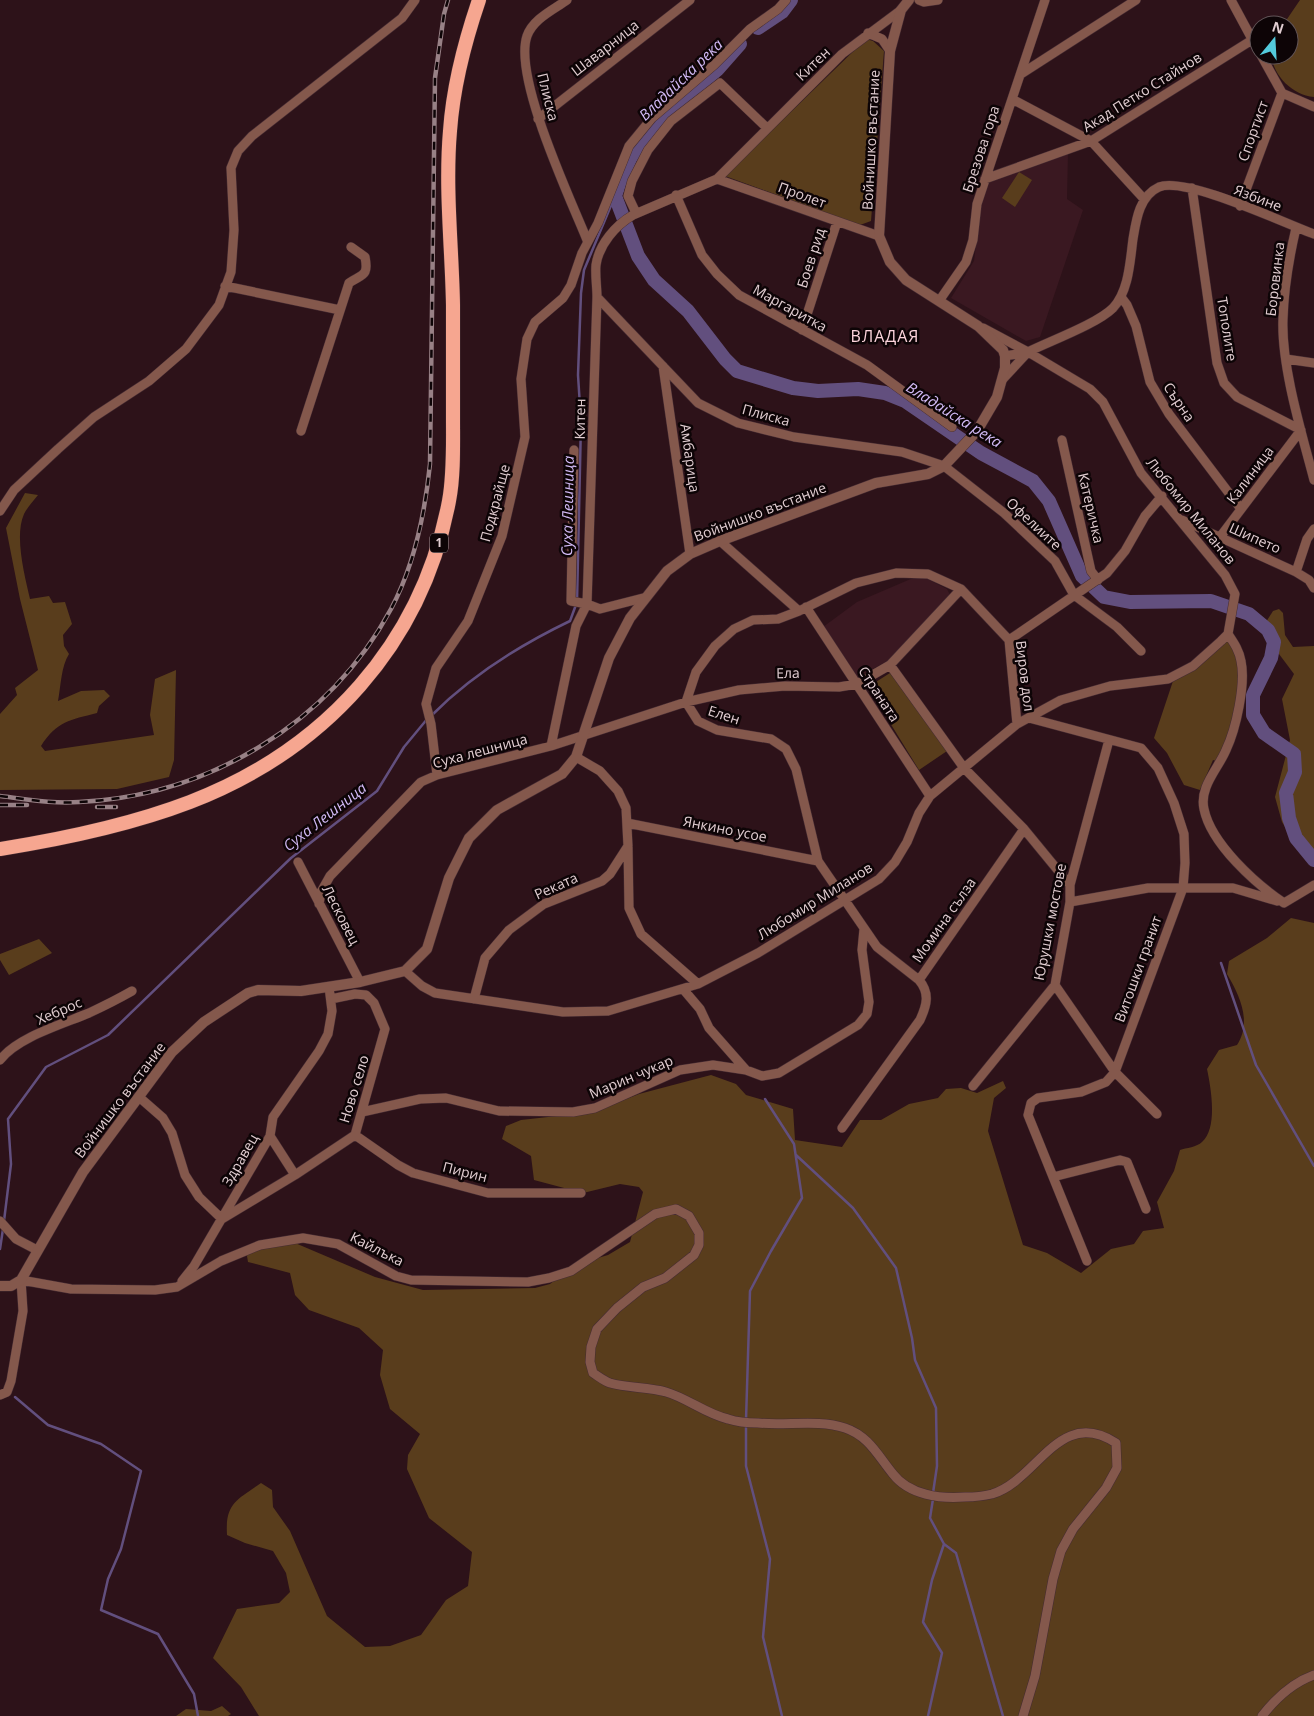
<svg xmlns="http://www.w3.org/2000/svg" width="1314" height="1716" font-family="'Open Sans',sans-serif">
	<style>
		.built { fill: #3a1821 }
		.green { fill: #593d1c }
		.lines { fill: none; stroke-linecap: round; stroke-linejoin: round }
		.stream { stroke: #624f7e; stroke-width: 2.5 }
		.river { stroke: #624f7e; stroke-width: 14 }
		.minor-casing { stroke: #462c33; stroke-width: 10 }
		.tertiary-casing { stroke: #462c33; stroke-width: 11 }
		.trunk-casing { stroke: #462c33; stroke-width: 15 }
		.minor { stroke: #84584c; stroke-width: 9 }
		.tertiary { stroke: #84584c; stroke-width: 10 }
		.trunk { stroke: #f6a690; stroke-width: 14 }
		.rail-casing { stroke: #988186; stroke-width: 4.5 }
		.rail { stroke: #0d0406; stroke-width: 2.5; stroke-dasharray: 8; stroke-linecap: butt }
		.labels { text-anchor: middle; stroke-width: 5; stroke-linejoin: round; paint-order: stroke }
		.shield { fill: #0d0406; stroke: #a29195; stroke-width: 1 }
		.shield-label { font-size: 12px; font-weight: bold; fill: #e2ced2 }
		.street-label { font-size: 14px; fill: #e2ced2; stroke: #0d0406 }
		.water-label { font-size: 15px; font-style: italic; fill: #d2baf6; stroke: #0d0406 }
		.quarter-label { font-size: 16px; letter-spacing: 1px; fill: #fcd4dc; stroke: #0d0406 }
	</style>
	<rect width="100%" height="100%" fill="#2d1219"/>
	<path class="built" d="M1068 153 1067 199 1083 210 1040 337 1026 341 951 298 974 261 981 205 988 182Z
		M920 575 947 589 950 595 890 660 857 677 823 627 857 602Z"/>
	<path class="green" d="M1300 0H1314V97C1292 95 1274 76 1271 55H1289V25H1283Z
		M866 39 873 41 884 51 871 221 860 225 725 176Z
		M1019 172 1032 180 1015 207 1002 198Z
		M25 493 38 495C33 501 27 508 24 514 14 536 25 577 30 599L49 596 53 603 65 602 72 624 63 635 64 646 69 654C61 667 61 685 58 701L81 691 104 690 110 696 99 706 97 713C70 720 57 721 41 746L45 751 154 735 150 715 155 679 176 670 174 760 169 777 117 789 0 790V714L17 695 15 688 38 670 20 599 6 528Z
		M1279 609 1283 613 1285 635 1293 647 1314 646V861L1301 853 1282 822 1275 797 1290 740 1282 699 1294 674 1261 630 1273 611Z
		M1228 634 1237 648 1239 706 1220 762 1213 760 1200 790 1184 785 1167 753 1154 738 1175 675Z
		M890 673 947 751 919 770 868 687Z
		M1291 918 1314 923V1716H259L241 1687 213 1658 237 1609 279 1603 290 1592 286 1573 273 1551 245 1543 227 1535C225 1503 237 1500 261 1483L272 1490 273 1507 290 1531 327 1616 365 1647 390 1646 421 1635 446 1600 468 1586 472 1552 429 1518 407 1469 408 1455 420 1434 390 1409 380 1375 383 1350 359 1328 309 1310 295 1295 290 1273 248 1262 246 1250 288 1240 375 1277 423 1290 535 1288 550 1284 574 1265 608 1255 630 1242 643 1192 639 1187 620 1184 583 1193 534 1180 531 1156 502 1139 506 1126 521 1120 593 1112 639 1094 711 1075 736 1084 746 1095 793 1109 795 1140 842 1147 860 1120H881L909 1104 938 1098 946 1089 961 1088 977 1093 1003 1081 1006 1088 994 1098 988 1131 1023 1245 1047 1253 1081 1273 1111 1249 1134 1244 1143 1231 1164 1228 1157 1202 1174 1171 1180 1150C1186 1148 1197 1147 1202 1142 1218 1128 1211 1088 1207 1069L1219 1050 1237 1045C1252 1022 1240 996 1227 974L1229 961 1267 938Z
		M39 939 52 953 9 975 0 960V954Z
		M222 1706 231 1714 228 1716H176L186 1709 211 1711Z"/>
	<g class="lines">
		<path class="stream" d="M432 715C472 675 520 645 570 621L577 602 581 422 578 375 581 293 584 270 615 196
			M1221 963 1256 1065 1314 1166
			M796 1155 853 1208 896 1268 912 1338 915 1360 936 1408 937 1466 933 1493
			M4 1221 11 1164 8 1119 46 1067 108 1035 291 858 377 791 404 747 428 718
			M0 1249 3 1229
			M15 1397 48 1425 101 1444 141 1471 121 1549 108 1579 101 1610 158 1634 194 1694 198 1716
			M746 1420 750 1291 771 1251 802 1198 794 1144 765 1099
			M746 1426V1466L770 1559 763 1637 782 1716
			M944 1544 956 1553 1003 1716
			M928 1716 942 1653 923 1622 932 1580 944 1544 930 1518 933 1499"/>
		<path class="river" d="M758 28 782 12 791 0
			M740 44 718 69 656 123 631 157 619 184 615 196 638 256 654 280 688 311 725 359 737 371 793 388 818 391 858 389 885 393 905 401 981 453 1033 481 1049 501 1082 576 1104 597 1130 602 1211 601 1249 614 1268 630 1274 642 1271 658 1253 695V715L1264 733 1294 754 1295 772 1286 793 1289 818 1296 838 1314 860"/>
		<defs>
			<path id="minor" d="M567 0C553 10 533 19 527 36 513 77 570 198 587 240
				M919 0 924 2 938 0
				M1231 0 1259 52
				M868 33 882 39 890 51
				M1261 55 1282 93 1314 107
				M1021 74 1136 0
				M1012 99 1091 141 1144 199
				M538 119 690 0
				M717 179 879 236
				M985 179 1091 141 1252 40
				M1192 188 1217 363 1224 383 1237 397 1301 430 1220 537
				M676 195 702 255 717 274 739 295 867 365 952 427
				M1240 206 1282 93
				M636 213 628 196 632 181 648 150 671 121 720 83 767 128
				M1296 228C1289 258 1284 288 1283 319 1281 366 1302 434 1314 480
				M225 286 340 310
				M597 297 698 403 738 423 794 437 902 452 944 466 1004 513 1055 561 1074 595 1117 627 1141 651
				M1121 297 1127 305 1136 326 1150 382 1169 414 1241 509
				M939 301 966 262 973 240 977 204 1045 0
				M983 328 1028 352 1002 380
				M802 330 837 222
				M1028 352C1050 341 1097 324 1113 308 1129 291 1130 261 1133 239 1136 221 1139 196 1159 187 1185 176 1284 223 1314 234
				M1286 359 1314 363
				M663 366 690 554
				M301 431 349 283C362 274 369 277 365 257L351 247
				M1062 440 1091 571 1098 580
				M574 450 571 601 587 604 597 297C597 287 595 275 596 265 599 244 616 225 633 215L717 179 842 54 901 10
				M0 511 14 490 58 449 94 417 149 381 186 349 219 305 231 272 234 230 231 168 238 151 252 136 402 18 415 0
				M1182 520 1296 572 1309 580 1314 588
				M720 541 799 611
				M1296 572 1307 539 1314 529
				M806 607 930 796
				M1228 634C1234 643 1239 650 1241 661 1246 684 1236 729 1226 750 1218 769 1199 787 1204 809 1211 844 1256 884 1284 903
				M1009 640 1107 573 1125 551 1145 516 1162 496
				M890 665 964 768 1024 829 1070 885
				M1029 718 1141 748 1158 768 1174 803 1184 834 1185 863 1183 888 1115 1072 1106 1082 1081 1092 1038 1098 1031 1103 1028 1115 1087 1261
				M551 746 576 626 587 604 600 609 643 598
				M437 775 431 724 426 704 436 668 468 621 502 536 525 437 521 379 527 339 535 322 563 298 571 285 582 253 598 223 629 146 652 118 714 65 750 29 778 9 786 0
				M627 823 818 861
				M628 847 629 908 641 934 698 984
				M298 862 360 982
				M1070 902 1148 888H1233L1277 901
				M1284 903 1314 885
				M319 904 321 892 330 876 421 782 437 775 551 746 686 702 739 690 785 686 839 687 857 684 890 665 961 589
				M405 971 422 986 435 993 563 1012 608 1011 698 984 758 953 879 879 895 862 907 842 919 813 930 796 1017 724 1061 700 1110 686 1168 679 1193 666 1221 641 1228 634 1235 594 1225 575 1141 473 1103 402 1090 389 1028 352 1005 356
				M919 980 877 947 818 861 796 769 786 749 771 739 717 730 698 721 686 702 696 672 715 646 734 629 753 620 778 619 799 611 856 583 896 573 928 574 961 589 1009 640 1017 724
				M1055 985 1115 1072 1157 1114
				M683 989 700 1009 709 1028 746 1070
				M474 999 485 958 509 930 544 904 602 881 610 874 628 846 626 808 618 791 600 771 576 757
				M0 1060C18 1037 63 1024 89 1013 104 1006 118 999 132 991
				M973 1086 1055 985 1070 902V885L1109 740
				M139 1097 163 1118 172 1133 185 1175 199 1197 222 1219 295 1175 355 1135 385 1029 374 1003 366 995 355 994 331 999
				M362 1112 420 1099 446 1098 499 1111 573 1112 595 1108 680 1070 713 1065 746 1070 762 1076 779 1073 858 1025 867 1014 869 1002 862 950 864 929
				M842 1128 920 1020C927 1005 930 993 919 980L1024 829
				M355 1135 398 1165 413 1173 488 1193H581
				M270 1136 295 1175
				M1053 1177 1120 1160 1127 1162 1146 1209
				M0 1221 16 1239 37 1250
				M182 1281 194 1266 270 1136 273 1117 319 1051 328 1034 332 1011 329 987
				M0 1395 7 1392 11 1381 23 1311 21 1280 71 1289 155 1290 177 1287 221 1261 260 1245 303 1238 338 1244 396 1276 411 1280 528 1282 549 1278 571 1271 655 1214 676 1209 689 1216 699 1233V1245L694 1255 665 1278 643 1287 617 1308 597 1329 591 1347 590 1362 593 1373C598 1376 604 1381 610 1383 627 1388 648 1387 666 1392 687 1398 706 1414 728 1419 737 1422 748 1423 758 1423 786 1426 818 1419 845 1428 869 1436 878 1456 893 1474 909 1495 940 1499 965 1497 973 1497 984 1496 992 1494 1038 1480 1059 1406 1116 1443L1117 1468 1106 1488 1073 1529 1061 1551 1053 1579 1035 1676 1023 1716
				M1262 1716C1276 1698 1292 1683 1314 1675"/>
			<path id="tertiary" d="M0 1286H11L21 1280 83 1172 172 1052 204 1022 248 993 258 990 301 991 360 982 405 971 427 949 449 878 469 838 497 810 562 774 576 757 609 658 630 618 667 571 690 554 720 541 876 483 928 474 944 466 977 431 997 397 1005 368V356L1003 350 978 326 906 280 890 262 879 236 890 51 901 10 909 0"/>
			<path id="trunk" d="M0 849C63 839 130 825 190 802 325 750 422 644 449 501 454 475 453 444 453 417 453 380 453 343 453 305 452 248 445 189 450 131 453 88 465 41 479 0"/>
		</defs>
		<use href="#minor" class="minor-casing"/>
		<use href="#tertiary" class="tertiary-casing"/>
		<use href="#trunk" class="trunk-casing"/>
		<use href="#minor" class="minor"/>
		<use href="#tertiary" class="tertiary"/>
		<use href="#trunk" class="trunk"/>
		<defs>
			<path id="rail" d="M0 796C26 799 52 804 79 802 208 796 329 724 391 609 415 564 425 513 430 464L435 78 444 14 448 0
				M0 805H27
				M97 807H116"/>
		</defs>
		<use href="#rail" class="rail-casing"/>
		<use href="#rail" class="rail"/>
	</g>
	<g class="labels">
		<rect class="shield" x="430" y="533.5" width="18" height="19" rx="4"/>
		<g class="shield-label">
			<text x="439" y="547">1</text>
		</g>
		<g class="street-label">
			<text transform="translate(605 48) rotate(-38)" y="5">Шаварница</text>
			<text transform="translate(813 64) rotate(-44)" y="5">Китен</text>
			<text transform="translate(1142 92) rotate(-32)" y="5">Акад Петко Стайнов</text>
			<text transform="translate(548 97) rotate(76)" y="5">Плиска</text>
			<text transform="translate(1253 131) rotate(-70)" y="5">Спортист</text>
			<text transform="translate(871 140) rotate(-87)" y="5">Войнишко въстание</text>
			<text transform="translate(981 149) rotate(-72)" y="5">Брезова гора</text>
			<text transform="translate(802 195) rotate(20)" y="5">Пролет</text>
			<text transform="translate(1258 198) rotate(21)" y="5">Язбине</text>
			<text transform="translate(811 258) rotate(-72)" y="5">Боев рид</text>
			<text transform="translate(1275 279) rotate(-83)" y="5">Боровинка</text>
			<text transform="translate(790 308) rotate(29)" y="5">Маргаритка</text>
			<text transform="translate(1227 329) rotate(81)" y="5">Тополите</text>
			<text transform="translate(1179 402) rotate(56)" y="5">Сърна</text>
			<text transform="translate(766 415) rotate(15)" y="5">Плиска</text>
			<text transform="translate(580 419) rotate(-89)" y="5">Китен</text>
			<text transform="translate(690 458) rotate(82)" y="5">Амбарица</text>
			<text transform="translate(1250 475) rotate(-53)" y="5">Калиница</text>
			<text transform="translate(495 503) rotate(-75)" y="5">Подкрайще</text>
			<text transform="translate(1091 508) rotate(77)" y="5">Катеричка</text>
			<text transform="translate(1191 511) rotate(51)" y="5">Любомир Миланов</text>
			<text transform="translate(760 512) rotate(-21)" y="5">Войнишко въстание</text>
			<text transform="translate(1034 524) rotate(43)" y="5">Офелиите</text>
			<text transform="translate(1255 538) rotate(24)" y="5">Шипето</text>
			<text transform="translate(788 673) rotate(-1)" y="5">Ела</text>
			<text transform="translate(1025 676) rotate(83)" y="5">Виров дол</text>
			<text transform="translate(879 694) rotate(57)" y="5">Страната</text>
			<text transform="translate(724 715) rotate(18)" y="5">Елен</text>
			<text transform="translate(480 751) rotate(-15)" y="5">Суха лешница</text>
			<text transform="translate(725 829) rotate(11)" y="5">Янкино усое</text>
			<text transform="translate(556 886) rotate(-24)" y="5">Реката</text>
			<text transform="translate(815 901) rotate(-32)" y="5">Любомир Миланов</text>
			<text transform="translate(341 915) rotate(63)" y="5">Лесковец</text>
			<text transform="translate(944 920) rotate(-55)" y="5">Момина сълза</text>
			<text transform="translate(1050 922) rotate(-79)" y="5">Юрушки мостове</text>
			<text transform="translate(1138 969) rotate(-70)" y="5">Витошки гранит</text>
			<text transform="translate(59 1011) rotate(-23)" y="5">Хеброс</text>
			<text transform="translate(631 1077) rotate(-23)" y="5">Марин чукар</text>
			<text transform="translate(354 1089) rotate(-73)" y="5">Ново село</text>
			<text transform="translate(120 1100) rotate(-53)" y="5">Войнишко въстание</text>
			<text transform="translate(240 1160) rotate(-60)" y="5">Здравец</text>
			<text transform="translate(465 1172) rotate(14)" y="5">Пирин</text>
			<text transform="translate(377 1249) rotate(27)" y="5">Кайлъка</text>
		</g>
		<g class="water-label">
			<text transform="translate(681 80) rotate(-44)" y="5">Владайска река</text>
			<text transform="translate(954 415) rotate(32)" y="5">Владайска река</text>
			<text transform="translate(568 506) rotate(-89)" y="5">Суха Лешница</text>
			<text transform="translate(325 817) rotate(-38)" y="5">Суха Лешница</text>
		</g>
		<g class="quarter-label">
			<text x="885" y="342">ВЛАДАЯ</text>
		</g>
	</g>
	<g transform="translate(1274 40) rotate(18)"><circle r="24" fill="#0d0406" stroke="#625558"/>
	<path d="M0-4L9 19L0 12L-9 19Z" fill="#53cadc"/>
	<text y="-8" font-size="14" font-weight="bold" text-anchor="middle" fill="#e2ced2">N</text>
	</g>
</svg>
